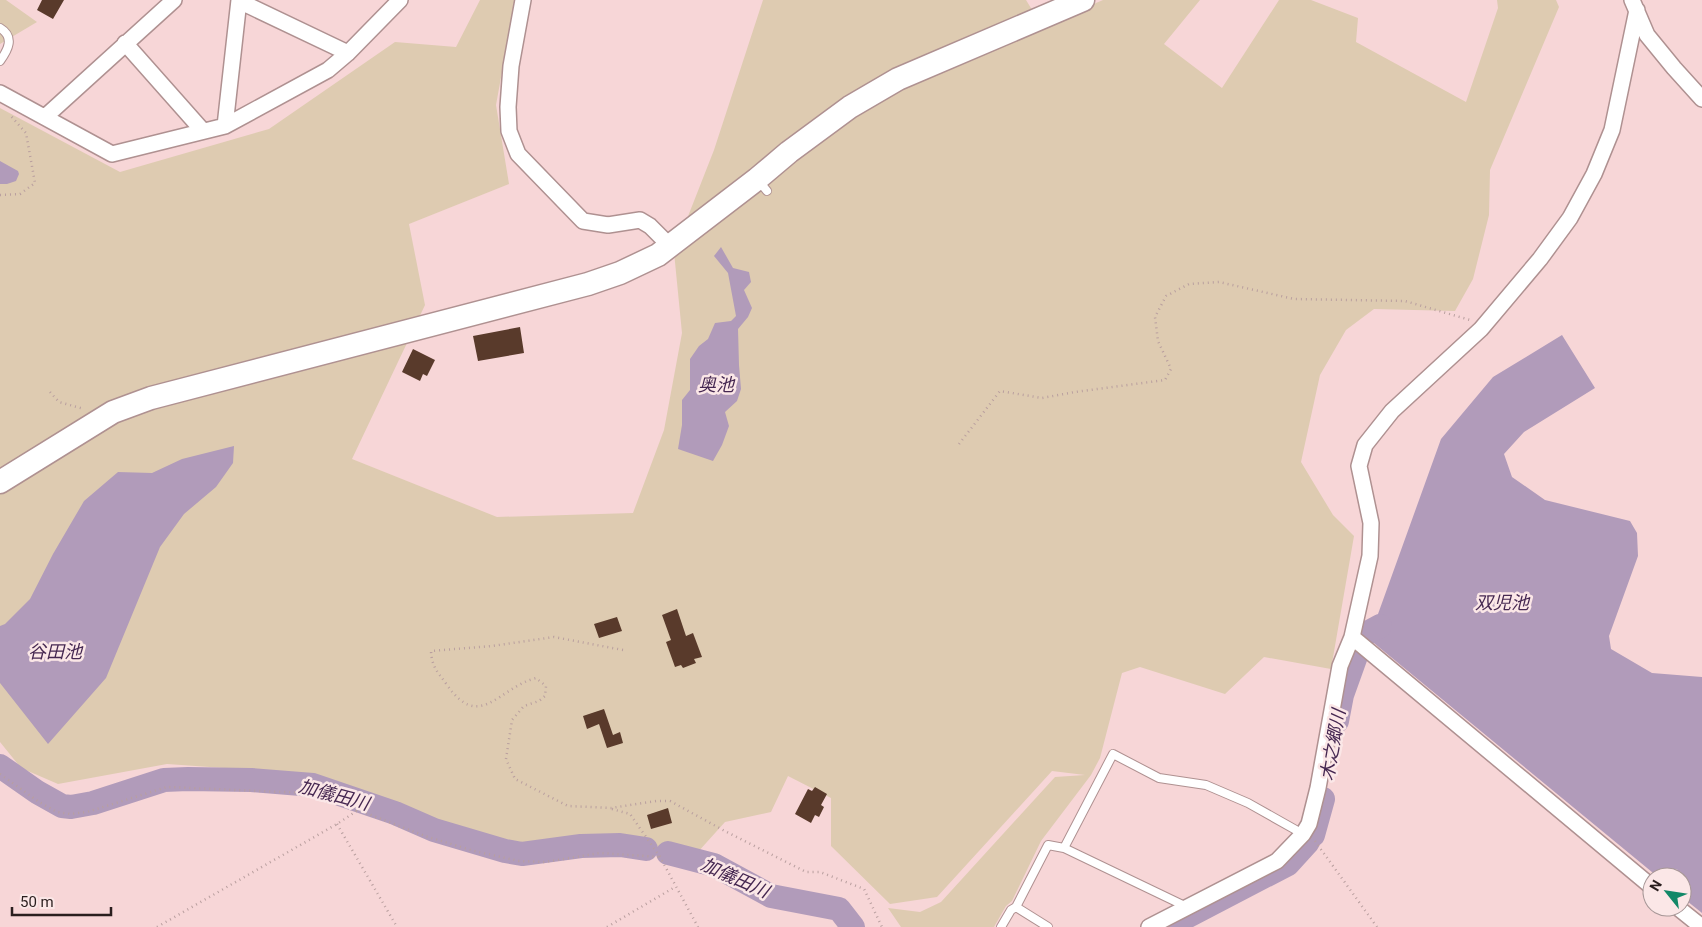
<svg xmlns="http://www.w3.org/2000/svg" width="1702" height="927" font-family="Roboto,'Noto Sans JP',sans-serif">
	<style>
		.green { fill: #decbb1 }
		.water { fill: #b19bba }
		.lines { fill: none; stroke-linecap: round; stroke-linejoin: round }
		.river { stroke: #b19bba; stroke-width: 24 }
		.building { fill: #593a2b }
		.lane-casing { stroke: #af9191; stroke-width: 10 }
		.street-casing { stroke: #af9191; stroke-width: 18 }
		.secondary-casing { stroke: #af9191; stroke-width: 25 }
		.path { stroke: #b99f9f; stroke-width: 2.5; stroke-dasharray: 1 4; stroke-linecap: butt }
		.lane { stroke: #fff; stroke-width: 8 }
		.street { stroke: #fff; stroke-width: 15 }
		.secondary { stroke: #fff; stroke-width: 22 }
		.labels { text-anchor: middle; stroke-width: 5; stroke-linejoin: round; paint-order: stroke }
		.water-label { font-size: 18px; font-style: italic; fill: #452751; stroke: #fbe7e7 }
	</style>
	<rect width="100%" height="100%" fill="#f7d6d7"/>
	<path class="green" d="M0 0H6L37 22 0 44Z
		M480 0H515L496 105 509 184 409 224 425 305 352 459 497 517 633 513 664 430 682 333 674 252 714 150 763 0H1026L1042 26 1103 0H1200L1164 44 1222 88 1279 0H1311L1358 18 1356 42 1466 102 1498 8 1497 0H1556L1559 7 1490 170 1489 215 1473 279 1455 311 1374 309 1346 330 1320 375 1301 462 1333 515 1354 536 1331 669 1264 657 1225 694 1140 667 1122 673 1100 758 1091 775 1041 841 1012 901 1006 906 994 927H901L888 908 920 912 941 902 1055 777 1085 775 1052 771 937 897 890 904 831 846V798L788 776 771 812 725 822 697 853 591 840 531 845 464 833 308 774 167 764 58 784 21 768 0 742V108L120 172 269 129 395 42 456 47Z"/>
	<path class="water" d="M0 161 18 171 19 174 16 181 7 184H0Z
		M721 247 733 268 749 272 751 282 744 290 752 308 748 317 738 329 739 365 741 389 737 401 725 412 729 426 722 445 713 461 678 449 682 425V400L690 390V359L699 346 708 339 715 323 731 321 736 316 728 273 714 256Z
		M1562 335 1595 388 1524 432 1504 454 1512 477 1545 500 1630 521 1637 533 1638 556 1609 636 1611 649 1652 673 1702 677V913L1682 897V877H1658L1369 639 1441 439 1493 377Z
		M234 446 233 463 216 487 184 514 160 547 106 678 48 744 0 683V626L5 624 30 599 53 554 84 501 118 472 152 473 182 459Z"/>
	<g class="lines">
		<path class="river" d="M1367 633 1380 626
			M1337 721 1342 695 1356 656
			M0 766 37 792 62 806 71 807 93 803 164 780 188 779 251 780 313 785 395 813 434 830 505 851 522 854 581 846 620 845 646 849
			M1313 835 1323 799
			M668 853 714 865 771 896 839 909 853 927
			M1167 927 1288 864 1308 842"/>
	</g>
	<path class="building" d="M42 0H64L53 19 37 10Z
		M520 327 524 353 478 361 473 336Z
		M413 349 435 360 427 376 423 374 420 381 402 372Z
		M677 609 686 636 693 633 702 657 694 659 696 663 683 668 681 665 675 667 666 642 671 640 662 615Z
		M617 617 622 631 599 638 594 624Z
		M604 709 613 735 620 732 623 743 607 748 599 724 587 729 583 716Z
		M815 787 827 794 821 805 824 807 819 817 815 815 811 823 795 814 808 789 812 791Z
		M668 808 672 823 651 829 647 815Z"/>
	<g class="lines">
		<defs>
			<path id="lane" d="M0 28C15 37 8 50 0 61
				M758 180 767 191
				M1064 848 1187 907
				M1001 927 1011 910 1016 907
				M1048 927 1016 907 1048 845 1064 848 1113 754 1159 778 1206 785 1248 803 1303 834"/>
			<path id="street" d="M523 0 511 66 508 107 509 131 518 154 583 221 608 225 640 220 650 226 670 246
				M1632 0 1647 35 1674 68 1702 99
				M239 1 348 53
				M125 43 203 131
				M0 93 112 154 225 126 328 70 348 53 400 0
				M45 117 174 0
				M225 126 239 0
				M1352 637 1652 887
				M1677 907 1702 927
				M1149 927 1277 861 1303 834 1309 824 1318 788 1340 666 1352 637 1370 556 1371 523 1359 466 1365 445 1392 411 1481 329 1540 259 1570 218 1594 174 1612 130 1637 10"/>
			<path id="secondary" d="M0 482 113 412 151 398 588 284 620 273 658 255 757 179 789 152 850 107 898 79 1083 0"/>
		</defs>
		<use href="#lane" class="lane-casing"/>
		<use href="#street" class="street-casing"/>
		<use href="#secondary" class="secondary-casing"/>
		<path class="path" d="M0 195 20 194 35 183 26 133 11 116
			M50 392 59 402 84 409
			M959 444 1000 391 1042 398 1075 392 1165 380 1171 369 1158 341 1155 317 1166 296 1189 284 1219 282 1294 299 1405 301 1470 320
			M623 650 554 637 492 646 431 651C432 668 438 672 447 685 480 732 498 688 536 678L546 686 545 696 539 701 524 706 512 720 506 759 515 779 568 806 611 808 656 801H670L723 830 806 872H820L864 889 882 927
			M0 774 39 802 57 812 70 814 87 812 167 787 306 793 358 810 425 836 474 851 519 861 545 862 600 853 660 857
			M612 809 630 814 660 857 698 927
			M337 824 397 927
			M1315 841 1377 927
			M157 927 337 824 358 810
			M607 927 675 887"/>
		<use href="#lane" class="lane"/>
		<use href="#street" class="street"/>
		<use href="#secondary" class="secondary"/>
	</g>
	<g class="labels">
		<g class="water-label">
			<text x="716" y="391">奥池</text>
			<text x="1502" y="609">双児池</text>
			<text x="55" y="658">谷田池</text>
			<text transform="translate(1333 745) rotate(-80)" y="6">木之郷川</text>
			<text transform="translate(334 795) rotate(15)" y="6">加儀田川</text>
			<text transform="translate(735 878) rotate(24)" y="6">加儀田川</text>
		</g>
	</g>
	<g transform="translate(1667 892) rotate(300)"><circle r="24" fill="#fbe7e7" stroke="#a79797"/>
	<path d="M0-4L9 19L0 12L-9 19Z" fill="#128868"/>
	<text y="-8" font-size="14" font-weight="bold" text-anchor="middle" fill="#2a1e1e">N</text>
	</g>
	<path d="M12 907v8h99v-8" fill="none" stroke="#2a1e1e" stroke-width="2.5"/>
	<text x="20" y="907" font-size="15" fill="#2a1e1e" stroke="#fbe7e7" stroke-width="4" paint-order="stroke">50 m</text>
</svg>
